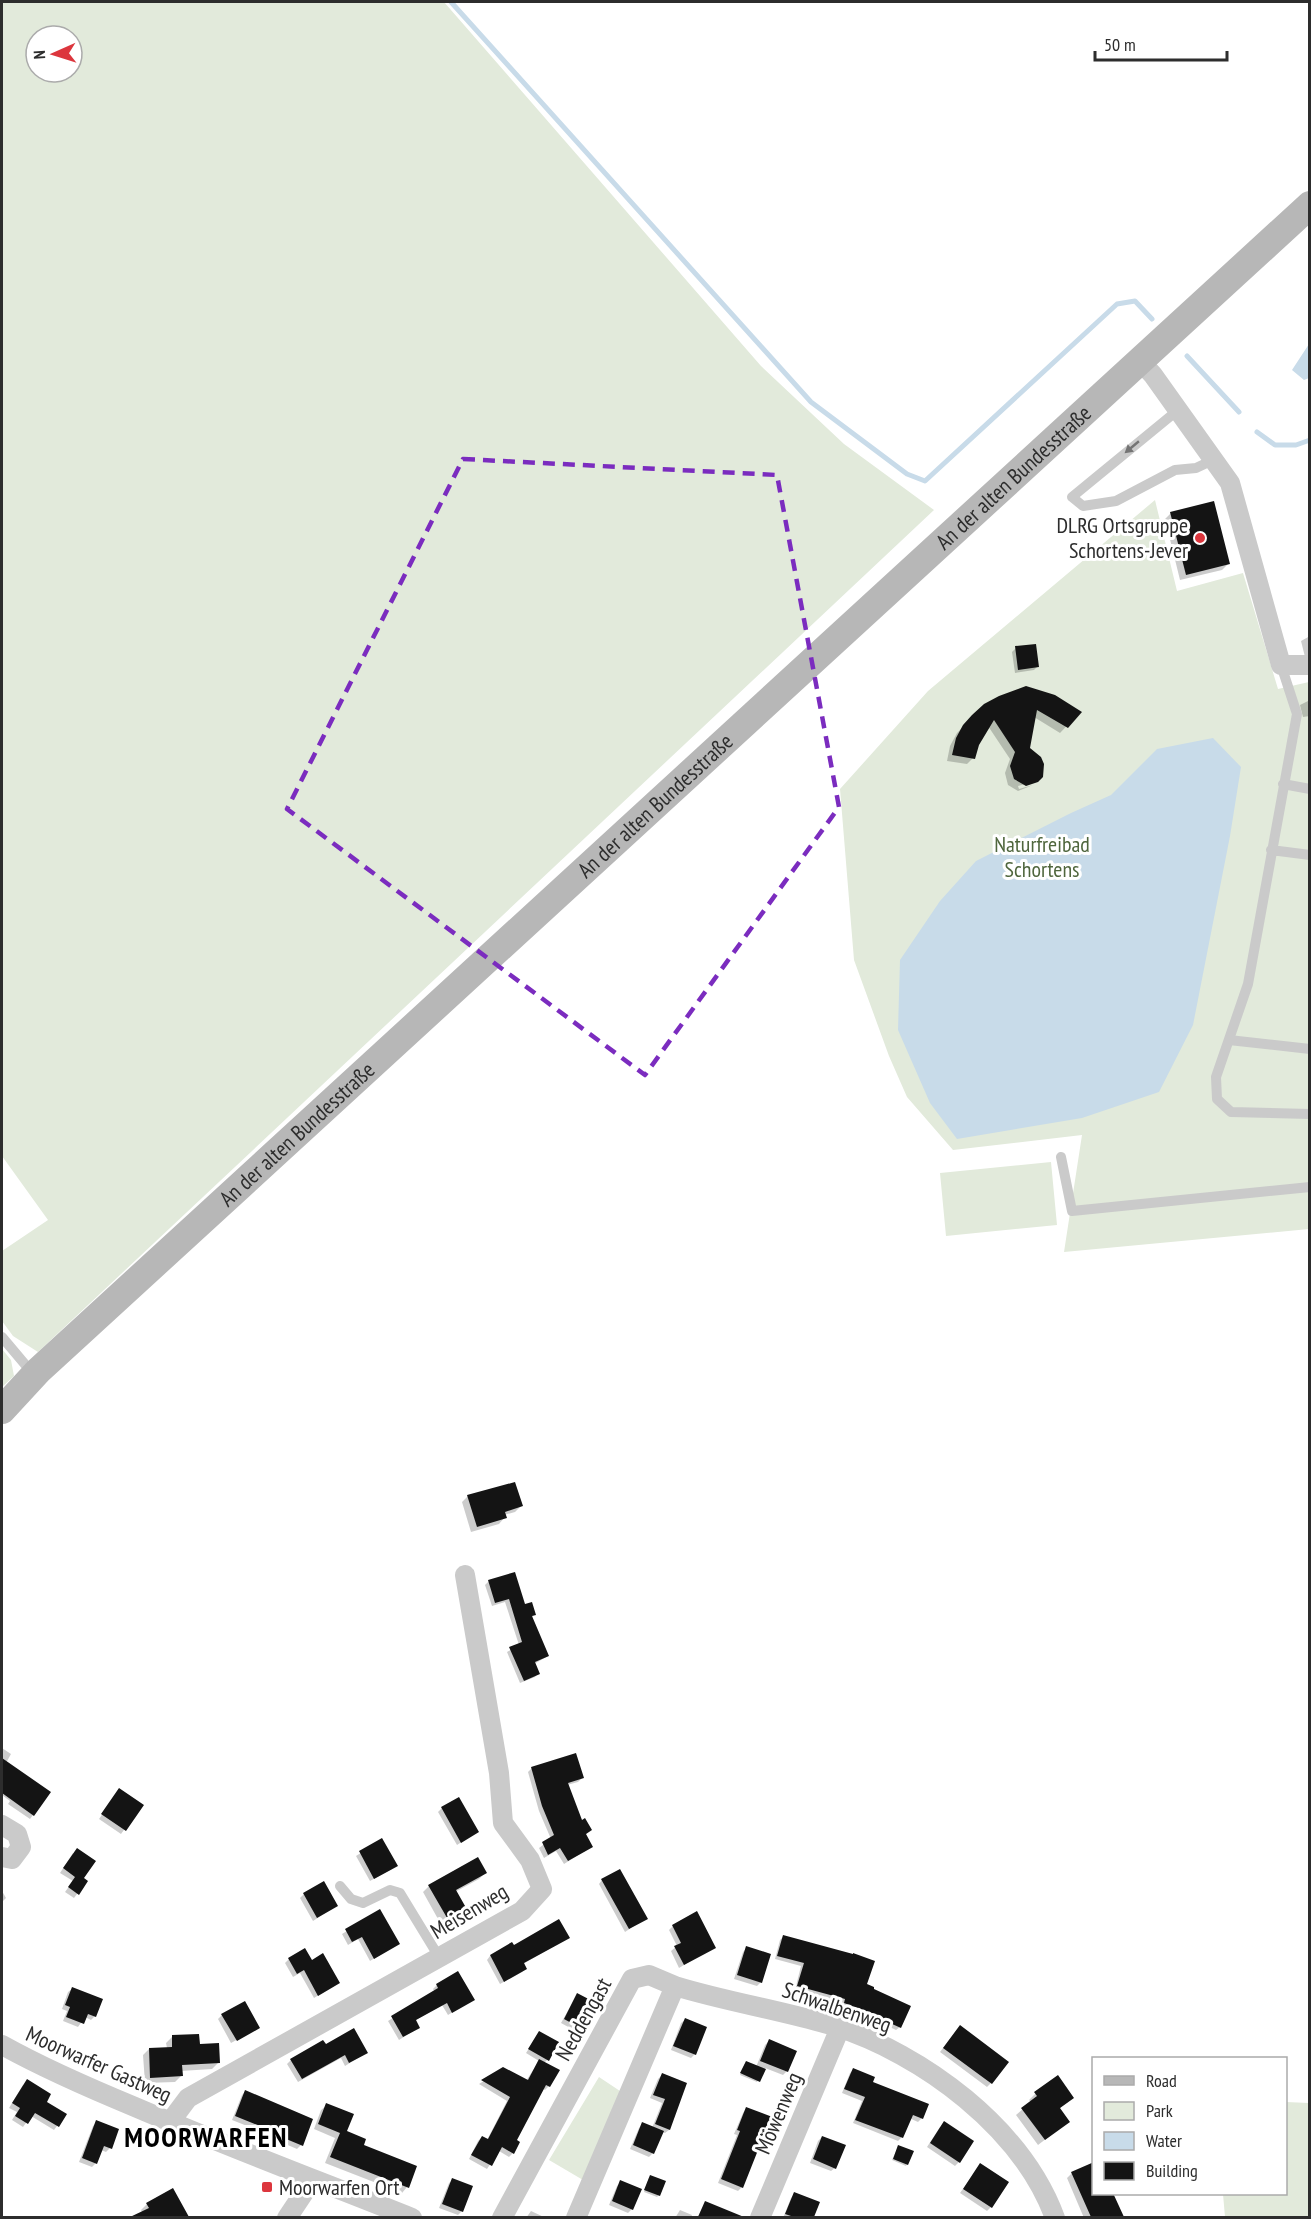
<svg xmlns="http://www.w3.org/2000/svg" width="1311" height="2219" font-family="'PT Sans Narrow',sans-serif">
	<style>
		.green { fill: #e2eadb; fill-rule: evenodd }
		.water { fill: #c8dbe9 }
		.shadow { fill: #0003 }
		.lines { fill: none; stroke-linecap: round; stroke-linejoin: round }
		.stream { stroke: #c8dbe9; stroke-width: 5 }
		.building { fill: #141414 }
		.lane { stroke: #cacaca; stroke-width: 10 }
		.street { stroke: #cacaca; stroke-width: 20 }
		.secondary { stroke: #b7b7b7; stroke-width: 28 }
		.oneway { fill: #747474 }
		.marked { fill: none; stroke: #7b2cbf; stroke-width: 4.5; stroke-dasharray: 12 8; stroke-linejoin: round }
		.poi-dot { fill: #dc363d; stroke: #fff; stroke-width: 2 }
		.labels { text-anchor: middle; stroke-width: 6; stroke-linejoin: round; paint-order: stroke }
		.street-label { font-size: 22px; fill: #2d2d2d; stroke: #fff }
		.poi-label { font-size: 22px; fill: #2d2d2d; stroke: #fff; text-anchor: end }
		.park-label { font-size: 22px; fill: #4f663d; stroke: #fff }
		.district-label { font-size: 28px; font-weight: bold; letter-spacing: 1.5px; fill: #000; stroke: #fff }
	</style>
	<rect width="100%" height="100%" fill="#fff"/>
	<path class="green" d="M2 2H444L761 366 844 444 934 510 38 1352 13 1336 2 1321V1251L48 1220 2 1156ZM36 36H72V72H36Z
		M1155 500 1177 591 1243 573 1278 689 1309 682V1229L1064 1252 1082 1135 953 1150 907 1097 889 1056 854 960 840 789 928 691Z
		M1051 1162 1057 1225 946 1236 940 1173Z
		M2 1349 11 1360 14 1376 2 1387Z
		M599 2077 620 2091 583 2180 549 2160Z
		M1286 2102 1309 2103V2217H1225L1223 2194H1286Z"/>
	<path class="water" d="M1309 344V378L1304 380 1292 370Z
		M1213 738 1241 767 1230 836 1193 1025 1159 1092 1082 1118 957 1139 930 1103 898 1030 900 960 940 901 976 861 1071 813 1111 795 1157 749Z"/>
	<path class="shadow" d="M1171 513 1228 564 1222 570 1180 580 1165 519Z
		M1310 636V658L1305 657 1301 641Z
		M1016 648 1038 666 1034 670 1015 673 1012 652Z
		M1310 700V716L1303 717 1300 705Z
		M985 705 1080 712 1060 733 1034 717 1028 749 1037 781 1018 786 1019 789 1033 785 1018 791 1008 785 1005 773 1010 759 988 726 978 745 973 758 967 764 947 761 950 746 957 733Z
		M468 1496 521 1506 515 1512 504 1515 505 1517 499 1524 471 1532 462 1502Z
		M489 1581 534 1615 531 1618 548 1656 534 1664 538 1673 535 1677 520 1683 507 1652 519 1645 505 1602 492 1606 485 1585Z
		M2 1748 11 1754 6 1763 33 1815 30 1819 8 1804 10 1801 2 1795Z
		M532 1768 582 1778 578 1782 567 1785 582 1822 590 1830 585 1835 591 1847 564 1864 556 1851 544 1858 539 1848 551 1839 539 1811 528 1772Z
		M116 1794 142 1805 121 1834 99 1819Z
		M442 1808 477 1832 457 1845 438 1812Z
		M381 1840 392 1869 370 1881 356 1856Z
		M73 1853 82 1879 86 1882 74 1898 65 1892 73 1881 60 1873Z
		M485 1873 479 1879 455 1892 467 1912 461 1919 443 1928 423 1892 429 1886Z
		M602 1880 646 1918 625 1932 599 1884Z
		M2 1891 6 1898 2 1902Z
		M304 1894 336 1906 313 1921 300 1898Z
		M380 1911 398 1944 370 1961 358 1939 348 1945 342 1934Z
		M673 1926 714 1947 679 1968 671 1951 677 1946 669 1930Z
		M783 1937 865 1985 900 2027 896 2030 879 2022 880 2020 841 2006 843 2003 795 1990 801 1966 775 1959 780 1940Z
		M568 1938 523 1964 525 1969 522 1972 500 1984 487 1960 490 1956 513 1947Z
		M747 1948 761 1982 757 1986 734 1979 743 1952Z
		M289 1959 338 1983 314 1998 300 1973 293 1977 285 1963Z
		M437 1985 473 2000 448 2015 442 2005 414 2021 418 2028 399 2040 388 2021 435 1992 433 1989Z
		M72 1989 95 2016 91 2020 85 2017 78 2027 63 2021 67 2011 62 2009 68 1992Z
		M577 1995 585 2030 581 2034 561 2023Z
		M222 2015 258 2028 231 2043 218 2019Z
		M685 2020 695 2054 691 2058 671 2050 681 2023Z
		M956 2031 991 2083 987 2087 940 2052Z
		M539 2033 547 2060 544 2063 549 2086 545 2090 542 2088 515 2140 513 2153 509 2157 499 2151 487 2169 469 2159 478 2141 482 2137 487 2140 507 2101 479 2084 503 2069 526 2081 539 2061 526 2053Z
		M172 2037 198 2045 218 2063 212 2069 181 2071 182 2075 175 2082 145 2083 143 2055 149 2049 167 2048 166 2043Z
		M769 2041 787 2071 783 2075 765 2068 757 2082 740 2075 745 2064 756 2067 765 2045Z
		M325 2046 366 2053 345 2066 341 2058 298 2082 287 2064 291 2060Z
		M853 2070 922 2118 918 2122 909 2118 901 2138 898 2141 853 2123 862 2101 842 2093 850 2073Z
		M662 2075 685 2084 669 2130 665 2133 662 2132 653 2153 649 2157 630 2149 639 2128 642 2124 652 2128 662 2103 650 2098 658 2079Z
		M1057 2078 1072 2098 1059 2109 1068 2122 1038 2145 1016 2115 1031 2102 1029 2100 1035 2094Z
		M23 2085 45 2103 65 2115 54 2130 31 2116 23 2127 12 2120 17 2112 9 2108Z
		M246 2091 301 2145 297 2149 276 2140 277 2138 232 2120 242 2095Z
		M327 2105 345 2132 407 2187 402 2193 325 2163 335 2138 314 2129 321 2110Z
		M746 2109 764 2141 759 2144 742 2187 738 2191 718 2183 737 2135 734 2134 743 2113Z
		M97 2122 117 2130 110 2148 106 2152 101 2150 96 2163 92 2167 79 2162 93 2126Z
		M940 2127 959 2162 955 2166 927 2147Z
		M822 2137 835 2168 831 2171 810 2163 818 2141Z
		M897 2149 907 2164 906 2166 892 2160Z
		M980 2165 991 2207 987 2211 960 2193Z
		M1072 2173 1094 2194H1112L1122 2218H1084L1067 2178Z
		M649 2178 659 2195 657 2197 644 2192Z
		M453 2180 462 2211 458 2215 439 2208 449 2183Z
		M621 2182 632 2209 628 2213 609 2205 617 2186Z
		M172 2190 187 2218H145L141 2210 147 2204Z
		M795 2194 818 2203 812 2218H783L791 2198Z
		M705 2203 725 2211 722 2218H697Z
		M680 2210 692 2215 691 2218H675Z
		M531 2211 546 2218H526Z"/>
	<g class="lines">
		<path class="stream" d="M451 2 811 402 907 474 925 481 1117 304 1135 301 1152 319
			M1187 356 1239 412
			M1257 432 1275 445H1296L1310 440"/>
	</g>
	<path class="building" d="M1214 501 1230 564 1186 575 1170 512Z
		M1036 644 1039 667 1018 670 1015 646Z
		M1026 686 1055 695 1082 712 1068 728 1037 710 1030 748 1041 757 1044 764 1043 777 1038 782 1026 786 1014 779 1010 766 1015 752 994 720 979 745 975 759 952 755 956 738 963 725 972 715 984 704 999 696Z
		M515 1482 523 1506 505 1512 507 1518 477 1527 467 1495Z
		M515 1572 525 1604 532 1602 536 1615 532 1616 549 1656 535 1662 540 1674 524 1681 509 1647 522 1642 509 1599 495 1603 488 1580Z
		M576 1753 584 1778 568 1783 582 1820 585 1818 592 1830 586 1834 593 1847 568 1861 560 1848 548 1855 542 1842 554 1835 542 1806 531 1767Z
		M2 1758 51 1792 34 1816 2 1793Z
		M119 1788 144 1805 126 1831 101 1814Z
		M459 1797 479 1832 461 1843 441 1807Z
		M382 1838 398 1866 374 1879 359 1851Z
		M77 1848 96 1861 84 1878 88 1881 79 1895 68 1887 75 1877 63 1868Z
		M478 1857 487 1873 456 1890 469 1913 450 1923 428 1885Z
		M620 1869 648 1919 629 1929 601 1879Z
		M324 1881 338 1906 317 1918 303 1893Z
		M380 1909 400 1944 374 1959 362 1937 352 1942 345 1929Z
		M697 1911 716 1948 684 1965 674 1946 681 1943 672 1925Z
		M559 1919 570 1938 524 1963 527 1969 504 1982 490 1955 512 1942 514 1945Z
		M783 1935 853 1954V1953L875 1961 867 1984 874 1987V1989L911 2006 901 2028 881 2019 882 2017 844 2003 845 1999 797 1986 804 1963 777 1956Z
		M746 1946 771 1954 762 1983 737 1975Z
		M305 1948 312 1960 323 1953 340 1983 318 1996 304 1970 297 1974 288 1958Z
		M458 1971 475 2000 452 2013 447 2003 416 2020 420 2028 403 2037 391 2016 438 1988 436 1984Z
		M72 1987 103 1999 96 2017 88 2014 84 2024 66 2017 70 2007 65 2005Z
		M577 1993 600 2005 586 2031 564 2019Z
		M245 2001 260 2028 237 2041 221 2014Z
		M685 2018 707 2027 696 2055 673 2046Z
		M960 2025 1009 2062 992 2084 943 2048Z
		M354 2028 368 2053 349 2063 345 2055 302 2079 290 2059 323 2040 326 2044Z
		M539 2031 559 2042 549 2061 528 2049Z
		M199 2034 200 2044 219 2043 220 2063 182 2065 183 2076 150 2078 149 2048 172 2047V2035Z
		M769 2039 797 2051 788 2072 760 2061Z
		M539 2059 560 2070 550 2087 546 2085 517 2140 520 2142 514 2154 502 2147 492 2166 471 2155 482 2136 488 2139 510 2097 481 2080 503 2067 528 2080Z
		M746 2061 766 2069 760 2082 740 2073Z
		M853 2068 875 2077 873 2082 929 2104 923 2119 913 2115 903 2138 855 2120 865 2097 844 2089Z
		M662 2073 687 2083 670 2130 655 2124 665 2099 653 2095Z
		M1058 2075 1074 2098 1060 2108 1070 2122 1045 2140 1021 2108 1037 2096 1034 2092Z
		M27 2079 51 2094 47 2102 67 2114 59 2127 35 2113 28 2124 15 2116 20 2108 12 2103Z
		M245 2090 313 2119 303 2146 279 2136 280 2134 235 2116Z
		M326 2103 354 2114 347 2131 366 2139 364 2145 417 2166 409 2188 330 2157 340 2133 318 2124Z
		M746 2107 775 2118 765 2142 762 2140 743 2188 721 2179 740 2131 737 2130Z
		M96 2120 119 2129 112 2149 104 2146 97 2164 82 2158Z
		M944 2121 974 2141 960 2163 930 2143Z
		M642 2122 664 2131 654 2154 633 2145Z
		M822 2136 846 2145 836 2169 813 2159Z
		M898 2145 914 2151 908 2165 893 2159Z
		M1094 2162V2193H1113L1124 2217H1091L1071 2172Z
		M980 2163 1009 2182 992 2208 963 2189Z
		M650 2175 666 2181 660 2196 644 2190Z
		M452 2178 473 2186 463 2212 442 2204Z
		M620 2180 642 2189 633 2210 612 2201Z
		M173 2188 189 2217H130L149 2208 146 2203Z
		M794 2192 820 2202 814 2217H794L785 2214Z
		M705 2201 744 2217H698Z"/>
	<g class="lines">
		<path class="lane" d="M1178 410 1072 497 1083 506 1116 501 1175 470 1196 468 1213 460
			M1281 665 1297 714 1248 984 1216 1077 1217 1099 1231 1112 1310 1114
			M1283 784 1310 789
			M1271 850 1310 855
			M1229 1040 1310 1049
			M1061 1157 1072 1211 1310 1187
			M2 1337 34 1375
			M340 1886 351 1899 363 1903 390 1890 400 1893 439 1957"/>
		<path class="street" d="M1141 362 1153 375 1230 483 1281 665H1310
			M2 1825 17 1834 21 1847 12 1859 2 1857
			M675 1986C727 2002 781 2010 834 2026 923 2054 1022 2128 1055 2218
			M2 2045C45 2069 89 2088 135 2107 226 2146 319 2181 412 2218
			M170 2122 188 2098 522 1911 542 1889 530 1860 503 1823 499 1773 465 1575
			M287 2218 313 2179
			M502 2218 632 1979 649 1975 675 1986 576 2218
			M760 2218 840 2028"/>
		<path class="secondary" id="s1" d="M2 1410 38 1371 1310 205"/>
	</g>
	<defs><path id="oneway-solid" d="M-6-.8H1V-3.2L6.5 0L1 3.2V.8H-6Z" transform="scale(1.5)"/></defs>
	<use class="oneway" href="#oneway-solid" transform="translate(1132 447) rotate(140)"/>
	<path class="marked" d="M463 459 777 475 839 807 645 1075 287 809Z"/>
	<g class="poi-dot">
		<circle cx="1200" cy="538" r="6"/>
		<rect x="261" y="2181" width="12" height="12" rx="3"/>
	</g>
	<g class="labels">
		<g class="street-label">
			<text dy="8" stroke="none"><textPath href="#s1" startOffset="1376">An der alten Bundesstraße</textPath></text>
			<text dy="8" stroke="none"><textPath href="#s1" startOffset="890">An der alten Bundesstraße</textPath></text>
			<text dy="8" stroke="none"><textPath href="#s1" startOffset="404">An der alten Bundesstraße</textPath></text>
			<text transform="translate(469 1911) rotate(-31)" y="8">Meisenweg</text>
			<text transform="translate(837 2007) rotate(19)" y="8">Schwalbenweg</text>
			<text transform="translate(583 2019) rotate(-61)" y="8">Neddengast</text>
			<text transform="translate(99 2064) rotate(24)" y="8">Moorwarfer Gastweg</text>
			<text transform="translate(778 2113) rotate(-67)" y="8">Möwenweg</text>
		</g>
		<g class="poi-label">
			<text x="1188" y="533">DLRG Ortsgruppe<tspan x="1188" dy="25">Schortens-Jever</tspan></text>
			<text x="279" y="2195" text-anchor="start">Moorwarfen Ort</text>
		</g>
		<g class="park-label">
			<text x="1042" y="852">Naturfreibad<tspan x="1042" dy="25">Schortens</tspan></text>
		</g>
		<g class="district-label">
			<text x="206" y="2147">MOORWARFEN</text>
		</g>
	</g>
	<rect width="1311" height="2219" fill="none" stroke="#2d2d2d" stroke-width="6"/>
	<rect x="1092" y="2057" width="195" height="138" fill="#ffffff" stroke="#ababab" stroke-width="1.5"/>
	<rect x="1104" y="2076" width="30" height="9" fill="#b7b7b7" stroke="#ababab" stroke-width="1.5"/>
	<text x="1146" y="2087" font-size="18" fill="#2d2d2d">Road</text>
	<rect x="1104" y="2102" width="30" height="18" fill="#e2eadb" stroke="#ababab" stroke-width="1.5"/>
	<text x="1146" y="2117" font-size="18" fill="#2d2d2d">Park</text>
	<rect x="1104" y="2132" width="30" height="18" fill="#c8dbe9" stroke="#ababab" stroke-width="1.5"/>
	<text x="1146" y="2147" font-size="18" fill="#2d2d2d">Water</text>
	<rect x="1104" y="2162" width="30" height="18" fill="#141414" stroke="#ababab" stroke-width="1.5"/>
	<text x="1146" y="2177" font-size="18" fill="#2d2d2d">Building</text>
	<g transform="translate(54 54) rotate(267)"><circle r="28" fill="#ffffff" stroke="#ababab" stroke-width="1.5"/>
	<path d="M0-4.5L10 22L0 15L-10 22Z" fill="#dc363d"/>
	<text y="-9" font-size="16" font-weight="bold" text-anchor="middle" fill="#2d2d2d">N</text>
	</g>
	<path d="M1095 51v9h132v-9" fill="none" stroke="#2d2d2d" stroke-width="3"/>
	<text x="1104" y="51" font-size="18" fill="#2d2d2d" stroke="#ffffff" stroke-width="4.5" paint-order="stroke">50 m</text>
</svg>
